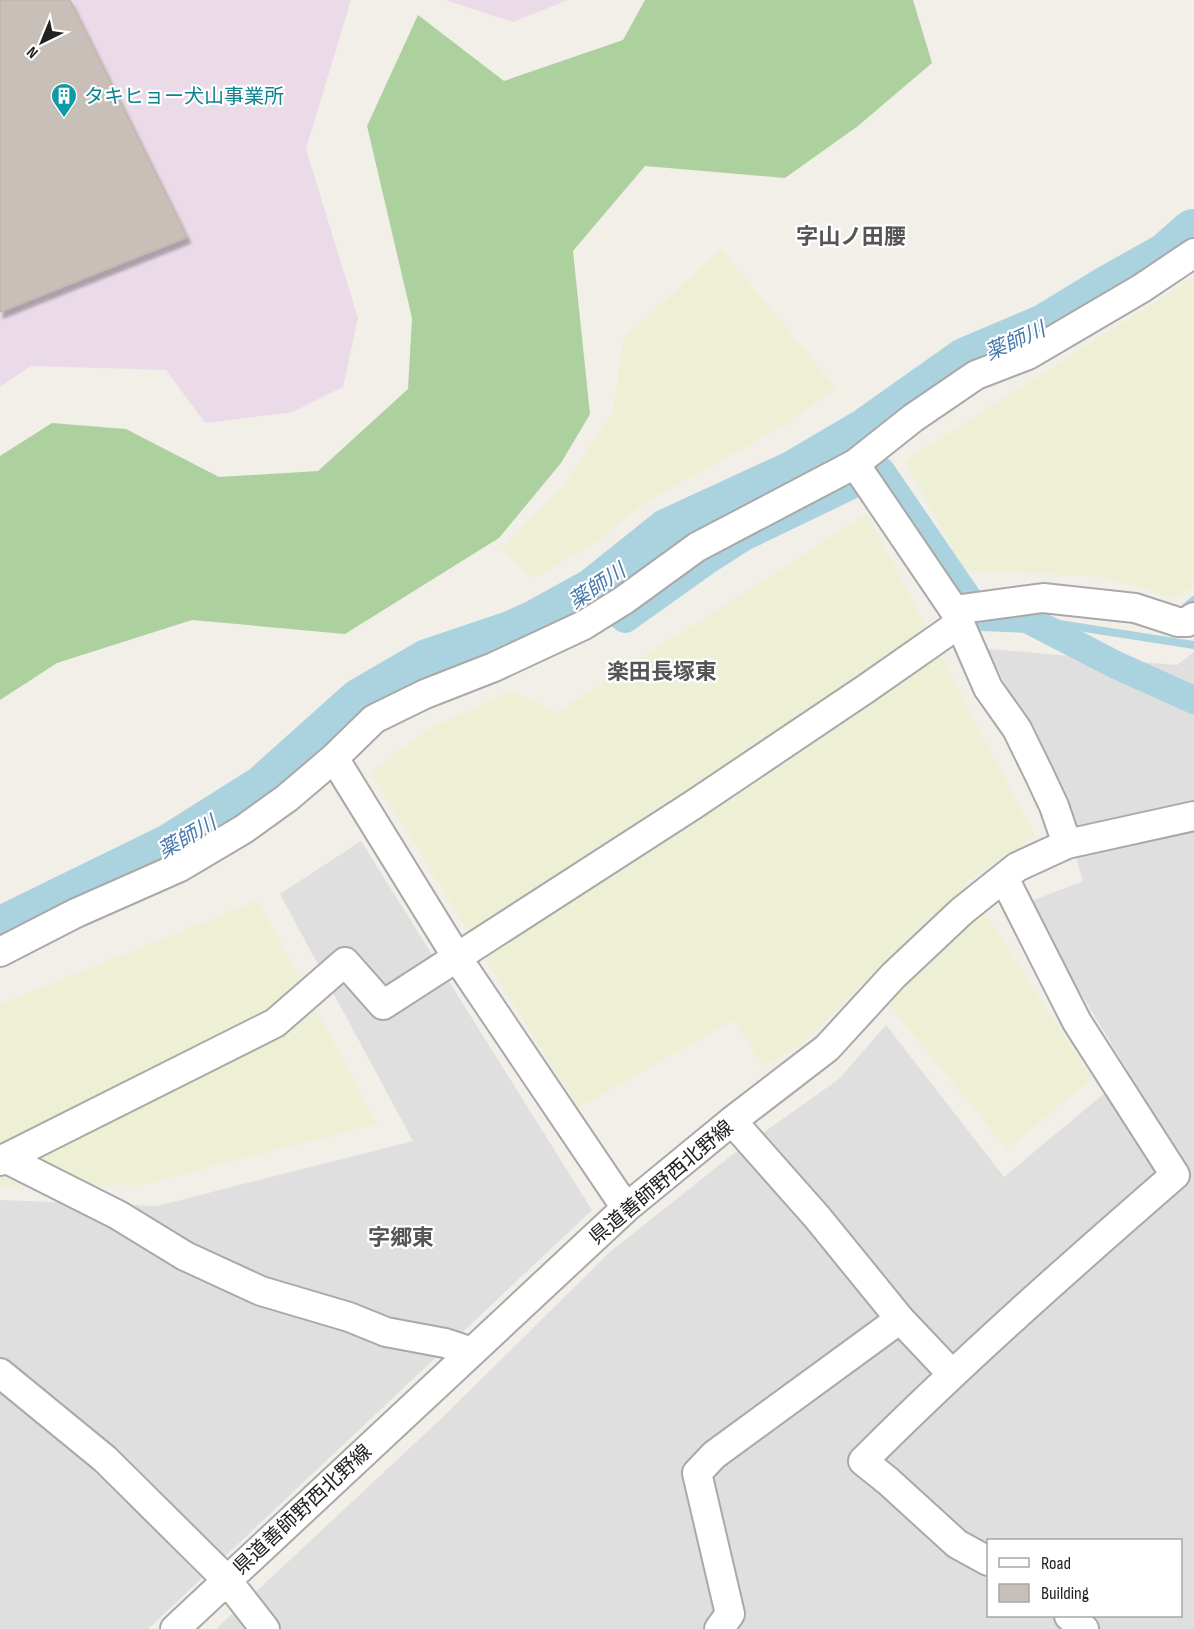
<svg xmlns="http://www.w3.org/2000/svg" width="1194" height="1629" font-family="'Sofia Sans Condensed','Noto Sans JP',sans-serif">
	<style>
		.residential { fill: #e0dfdf; fill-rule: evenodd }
		.industrial { fill: #ebdbe8 }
		.farmland { fill: #eef0d5 }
		.forest { fill: #add19e }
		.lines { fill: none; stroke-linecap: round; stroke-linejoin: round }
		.stream { stroke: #aad3df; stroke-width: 8 }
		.canal { stroke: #aad3df; stroke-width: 28 }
		.river { stroke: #aad3df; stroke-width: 50 }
		.building { fill: #c7bfb8; stroke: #c4b6ab; stroke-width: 1.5; filter: url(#shadow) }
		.minor-casing { stroke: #a9a9a9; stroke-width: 32 }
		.minor { stroke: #fff; stroke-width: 28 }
		.labels { text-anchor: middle; stroke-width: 4.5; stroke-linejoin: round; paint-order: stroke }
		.culture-label { font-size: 20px; fill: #0d838f; stroke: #fff; text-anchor: start }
		.street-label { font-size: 20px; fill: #222; stroke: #fff }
		.water-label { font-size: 21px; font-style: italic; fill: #4a7aab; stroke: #fff }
		.quarter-label { font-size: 22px; font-weight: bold; fill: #555; stroke: #fff }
	</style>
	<defs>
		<filter id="shadow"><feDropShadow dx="3.5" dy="6" stdDeviation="1.5" flood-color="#0004"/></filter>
	</defs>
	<rect width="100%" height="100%" fill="#f2efe9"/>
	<path class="residential" d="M988 649 1177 665 1194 652V1629H216L445 1415 610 1252 732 1155 839 1079 886 1025 1004 1177 1129 1073 1026 903 1083 881 1053 781ZM988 1540H1180V1616H988Z
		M361 841 592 1210 148 1629H0V1200L157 1206 413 1141 280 894Z"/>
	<path class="industrial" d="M0 0H351L306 149 358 318 343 387 293 412 205 423 166 370 31 366 0 387Z
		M445 0H568L513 22Z"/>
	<path class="farmland" d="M721 249 836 388 787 424 643 504 598 541 533 579 502 549 563 486 612 414 624 338Z
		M1194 277V586L1176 599 1103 577 964 570 905 461Z
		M867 514 1035 836 965 882 1092 1079 1007 1149 868 979 803 1043 764 1067 734 1020 578 1108 370 772 429 729 511 691 557 712Z
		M258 900 377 1124 141 1185 0 1187V1004Z"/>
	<path class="forest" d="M645 0H913L932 63 858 126 785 178 645 166 573 251 590 414 561 463 499 538 345 634 192 620 57 663 0 700V456L52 423 126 429 219 477 318 471 408 389 412 318 367 126 418 15 504 81 623 40Z"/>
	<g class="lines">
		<path class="stream" d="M1182 610 1194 600
			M1027 619 1194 645"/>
		<path class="canal" d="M594 593 625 619 705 562 744 537 881 471 978 613 983 617 1027 619 1116 665 1194 700"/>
		<path class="river" d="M0 932 172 848 264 790 361 703 428 664 511 636 536 625 594 593 669 533 795 475 868 432 967 362 1045 329 1109 290 1168 257 1194 234"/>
	</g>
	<path class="building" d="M0 0H70L187 237 0 312Z"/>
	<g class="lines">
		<defs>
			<path id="minor" d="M855 464 954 610 988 688 1017 729 1039 774 1054 806 1067 844
				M954 610 1043 598 1135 608 1178 622H1187L1194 617
				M334 758 458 959 626 1208
				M0 952 76 913 180 867 244 829 287 798 334 758 374 719 425 694 494 667 584 625 624 600 697 547 855 464 913 418 976 375 1028 355 1142 288 1194 253
				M732 1121 817 1217 900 1319 952 1374
				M5 1158 118 1215 185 1256 261 1291 349 1317 386 1332 445 1343 472 1352
				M0 1161 275 1023 345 962 383 1005 693 805 867 688 960 623
				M0 1373 105 1459 226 1579 265 1629
				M988 1561 957 1544 888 1481 863 1461C963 1361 1068 1268 1175 1175L1077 1022 1004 878
				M1069 1616 1084 1629
				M175 1629 626 1208 732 1121 827 1048 893 976 962 911 1017 867 1067 844 1194 816
				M719 1629 730 1614 697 1473 714 1455 900 1319"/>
		</defs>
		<use href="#minor" class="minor-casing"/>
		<use href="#minor" class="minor"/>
	</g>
	<defs>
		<symbol id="building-pin" viewBox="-11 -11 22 30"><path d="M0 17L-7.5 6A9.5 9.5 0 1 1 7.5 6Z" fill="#0f9aa8" stroke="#fff"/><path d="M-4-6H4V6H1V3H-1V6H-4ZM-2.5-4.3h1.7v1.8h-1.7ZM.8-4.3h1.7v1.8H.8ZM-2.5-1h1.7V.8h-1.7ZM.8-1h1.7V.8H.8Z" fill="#fff"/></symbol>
	</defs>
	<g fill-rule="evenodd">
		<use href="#building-pin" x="49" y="81" width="30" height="40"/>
	</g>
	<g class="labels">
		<g class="culture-label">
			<text x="84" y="103">タキヒョー犬山事業所</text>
		</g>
		<g class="street-label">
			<text transform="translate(661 1182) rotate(-40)" y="7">県道善師野西北野線</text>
			<text transform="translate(302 1509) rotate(-43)" y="7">県道善師野西北野線</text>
		</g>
		<g class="water-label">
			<text transform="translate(1015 341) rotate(-24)" y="7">薬師川</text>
			<text transform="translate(597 586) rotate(-34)" y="7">薬師川</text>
			<text transform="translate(187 837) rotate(-30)" y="7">薬師川</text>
		</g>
		<g class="quarter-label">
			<text x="851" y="244">字山ノ田腰</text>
			<text x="662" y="679">楽田長塚東</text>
			<text x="401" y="1245">字郷東</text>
		</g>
	</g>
	<rect x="987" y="1539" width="195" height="78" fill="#ffffff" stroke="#a7a7a7" stroke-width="1.5"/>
	<rect x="999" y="1558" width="30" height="9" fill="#ffffff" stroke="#a7a7a7" stroke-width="1.5"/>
	<text x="1041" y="1569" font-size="18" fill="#222222">Road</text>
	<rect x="999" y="1584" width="30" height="18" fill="#c7bfb8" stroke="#a7a7a7" stroke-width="1.5"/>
	<text x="1041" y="1599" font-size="18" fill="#222222">Building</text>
	<g transform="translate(42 42) rotate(223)" stroke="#ffffff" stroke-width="4.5" paint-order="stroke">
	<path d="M0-4.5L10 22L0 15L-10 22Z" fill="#222222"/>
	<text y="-9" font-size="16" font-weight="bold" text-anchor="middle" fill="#222222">N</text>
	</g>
</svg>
